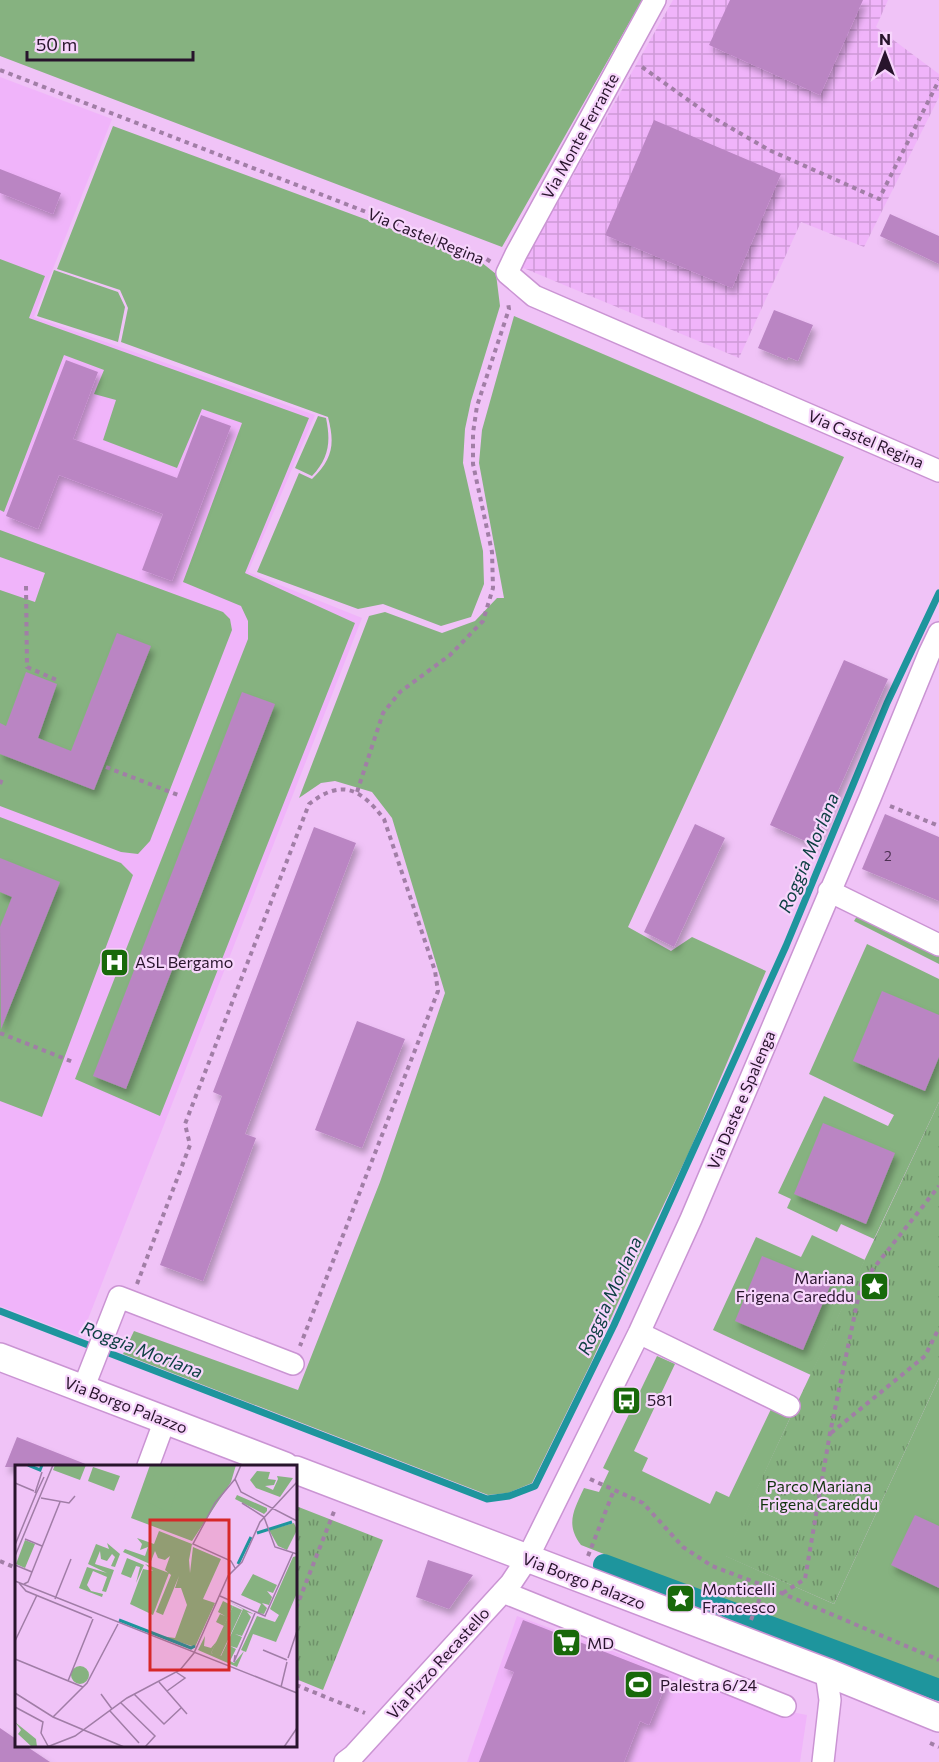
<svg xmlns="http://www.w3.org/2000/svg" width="939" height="1762" font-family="Commissioner,sans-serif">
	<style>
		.built { fill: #f0b4fa }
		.industrial { fill: url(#industrial-grid) }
		.green { fill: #86b280 }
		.park { fill: url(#park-tufts) }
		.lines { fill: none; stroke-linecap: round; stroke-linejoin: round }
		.stream { stroke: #1e959d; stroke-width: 7 }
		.canal { stroke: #1e959d; stroke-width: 22 }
		.building { fill: #ba85c3; filter: url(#shadow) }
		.minor-casing { stroke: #ca94d3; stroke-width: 24 }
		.major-casing { stroke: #ca94d3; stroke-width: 30 }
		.path { stroke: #a17ea6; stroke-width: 4; stroke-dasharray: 4.5 4.5; stroke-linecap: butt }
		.minor { stroke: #fff; stroke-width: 21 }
		.major { stroke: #fff; stroke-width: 27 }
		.labels { text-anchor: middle; stroke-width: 4.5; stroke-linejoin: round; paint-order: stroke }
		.number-label { font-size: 14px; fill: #4c3052 }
		.street-label { font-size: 16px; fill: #28142c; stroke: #f7d5fc }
		.poi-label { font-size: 16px; fill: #28142c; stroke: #f7d5fc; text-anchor: start }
		.park-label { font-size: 16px; fill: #11340c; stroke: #f7d5fc }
		.water-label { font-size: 18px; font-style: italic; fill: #0e4043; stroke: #f7d5fc }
		.inset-river { fill: none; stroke: #1e959d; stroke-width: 3 }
		.inset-road { fill: none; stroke: #a07da6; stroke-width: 1.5 }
		.view { fill: #d62828; fill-opacity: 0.15; stroke: #d62828; stroke-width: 3 }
		.inset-edge { fill: none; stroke: #28142c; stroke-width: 3 }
	</style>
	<defs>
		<pattern id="industrial-grid" width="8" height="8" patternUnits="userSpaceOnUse" patternTransform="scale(1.5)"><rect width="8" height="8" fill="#f0b4fa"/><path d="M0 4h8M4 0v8" fill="none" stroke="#ce9ad6"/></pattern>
		<pattern id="park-tufts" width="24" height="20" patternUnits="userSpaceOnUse" patternTransform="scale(1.5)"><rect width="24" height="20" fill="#86b280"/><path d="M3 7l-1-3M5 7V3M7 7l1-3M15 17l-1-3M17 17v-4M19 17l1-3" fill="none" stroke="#6e9069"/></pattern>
		<filter id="shadow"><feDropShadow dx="3.5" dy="6" stdDeviation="3" flood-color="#0004"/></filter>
	</defs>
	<rect width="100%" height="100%" fill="#f0c3f7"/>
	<path class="built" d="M0 77 112 119 34 317 315 415 248 572 362 618 81 1337 0 1306Z
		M517 1616 765 1707 807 1715 800 1762H467Z"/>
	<path class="industrial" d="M673 0H888L876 27 939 74V97L864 247 801 222 739 358 521 267Z"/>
	<path class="green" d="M0 0H642L502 247 0 56Z
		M113 126 481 262 496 274 500 306 471 401 465 429 463 463 483 551 484 584 471 617 441 626 383 604 358 609 257 572 299 473 312 479C333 459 335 444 328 417L121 342 128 308 120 290 57 269Z
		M0 259 45 276 29 318 309 418 245 573 355 623 160 1116 75 1079 248 639V621L241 606 183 582 242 423 202 409 177 468 103 440 116 400 94 394 104 370 64 355 4 512 0 510Z
		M54 270 118 292 125 307 118 342 37 316Z
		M514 316 844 457 628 927 671 951 692 937 766 971 689 1152 638 1258 591 1363 532 1483 508 1493 488 1495 123 1354 134 1331 298 1390 380 1182 445 993 392 818 372 792 335 781 321 783 299 798 369 616 385 612 442 633 475 621 497 598H504L479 463 482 430Z
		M318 416 326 418C331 442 329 458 312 476L295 468Z
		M0 530 223 612 230 619 232 630 150 841 138 854 121 852 0 806V590L35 602 45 573 0 557Z
		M0 817 121 863 133 875 42 1117 0 1101Z
		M857 916 939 954V964L854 921Z
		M867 944 939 979V1102L874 1239 841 1224 837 1232 787 1208 791 1199 778 1193 824 1096 888 1126 894 1115 809 1074Z
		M812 1235 865 1260 811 1375 713 1330 756 1237 801 1257Z
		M657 1356 675 1364 634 1451 648 1458 642 1471 710 1504 716 1491 729 1497 772 1407 791 1416 726 1556 834 1604 939 1378V1686L581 1545C565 1524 574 1510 584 1488L599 1492 609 1471 603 1468Z"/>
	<path class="park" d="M939 1102V1378L834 1604 725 1556Z
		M296 1506 383 1540 323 1690 296 1679Z"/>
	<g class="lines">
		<path class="stream" d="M0 1311 487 1499 509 1496 535 1486 614 1325 786 946 887 703 939 593"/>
		<path class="canal" d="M604 1565 939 1690"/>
	</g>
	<path class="building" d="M730 0H863L820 95 709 45Z
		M654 120 781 174 732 288 605 235Z
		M0 169 61 193 53 214 0 193Z
		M890 214 939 236V264L880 236Z
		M774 310 813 325 798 361 788 357 787 360 758 348Z
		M66 360 98 372 73 439 177 478 201 415 231 426 172 581 142 570 163 514 59 475 38 529 6 516Z
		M117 633 151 646 94 790 0 754V723L6 726 26 672 57 684 38 738 71 751Z
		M844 660 888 679 814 845 770 825Z
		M242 692 275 704 126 1089 93 1076Z
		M885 814 939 837V901L862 869Z
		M695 824 725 838 674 947 644 932Z
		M314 827 356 843 245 1134 256 1138 203 1281 160 1265 222 1096 213 1092Z
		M0 858 60 882 1 1029 0 927 12 897 0 892Z
		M882 991 939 1015V1057L925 1091 853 1061Z
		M357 1021 405 1039 362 1148 315 1130Z
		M823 1123 895 1153 866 1224 794 1194Z
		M762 1256 831 1284 803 1350 735 1321Z
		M17 1437 88 1465V1467H5Z
		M915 1515 939 1526V1588L891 1565Z
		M428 1560 473 1575 449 1609 416 1597Z
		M523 1620 669 1677 649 1725 640 1721 624 1762H479L514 1672 504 1668Z
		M0 1728 16 1739V1746H26L50 1762H0Z"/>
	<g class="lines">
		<defs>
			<path id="minor" d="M655 0 516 254 507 273 534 296 939 471
				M829 891 939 945
				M639 1333 789 1406
				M83 1389 119 1297 293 1364
				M148 1466 165 1420
				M503 1592 785 1706
				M345 1762 353 1756 511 1583 527 1559 639 1333 691 1219 870 798 929 654 939 633
				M823 1762 830 1700 826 1672"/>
			<path id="major" d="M0 1357 285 1466
				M296 1470 826 1672 939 1718"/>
		</defs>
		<use href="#minor" class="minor-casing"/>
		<use href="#major" class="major-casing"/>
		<path class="path" d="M642 67 712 117 769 150 879 199 939 80
			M0 70 485 258 491 262
			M26 586 27 667 59 681
			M106 767 178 795
			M0 784 3 776
			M357 792 383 713 400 692 450 655 483 621 493 588 492 552 473 464V433L477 406 509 309 508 303
			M890 806 939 826
			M0 1033 73 1062
			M137 1284 190 1145 185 1124 309 804C342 778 361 789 384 819L435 971 438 991 300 1346
			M831 1433 925 1356 939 1328
			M590 1479 643 1503 683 1547 712 1566 765 1586 939 1660
			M588 1556 614 1490
			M0 1561 16 1568
			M783 1593 805 1579 830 1433 861 1284 939 1186
			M296 1608 335 1509
			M751 1620 765 1586
			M296 1667 298 1686
			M296 1685 365 1713
			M930 1743 939 1747"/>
		<use href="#minor" class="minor"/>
		<use href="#major" class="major"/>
	</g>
	<defs>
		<symbol id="hospital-square" viewBox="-11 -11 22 22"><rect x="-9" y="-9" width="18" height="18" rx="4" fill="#18690a" stroke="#f7d5fc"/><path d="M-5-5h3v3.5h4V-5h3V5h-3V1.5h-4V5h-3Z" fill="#fff"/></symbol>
		<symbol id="sight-square" viewBox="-11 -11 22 22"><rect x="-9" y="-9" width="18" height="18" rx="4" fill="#18690a" stroke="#f7d5fc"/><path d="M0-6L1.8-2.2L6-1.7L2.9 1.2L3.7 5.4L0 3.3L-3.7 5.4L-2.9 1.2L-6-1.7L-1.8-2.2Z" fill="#fff"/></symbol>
		<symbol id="bus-square" viewBox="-11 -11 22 22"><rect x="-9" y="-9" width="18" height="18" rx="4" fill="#18690a" stroke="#f7d5fc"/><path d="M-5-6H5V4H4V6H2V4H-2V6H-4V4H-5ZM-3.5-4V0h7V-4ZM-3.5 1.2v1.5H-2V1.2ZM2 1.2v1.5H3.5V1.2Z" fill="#fff"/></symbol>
		<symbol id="supermarket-square" viewBox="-11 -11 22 22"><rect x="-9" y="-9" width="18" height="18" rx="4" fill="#18690a" stroke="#f7d5fc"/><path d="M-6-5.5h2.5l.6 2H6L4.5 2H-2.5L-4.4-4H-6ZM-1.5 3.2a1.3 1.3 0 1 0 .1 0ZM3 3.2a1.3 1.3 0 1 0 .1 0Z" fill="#fff"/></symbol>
		<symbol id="stadium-square" viewBox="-11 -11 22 22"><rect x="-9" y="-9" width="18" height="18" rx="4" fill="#18690a" stroke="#f7d5fc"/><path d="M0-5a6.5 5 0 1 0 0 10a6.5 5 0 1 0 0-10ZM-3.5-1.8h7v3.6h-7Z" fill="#fff"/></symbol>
	</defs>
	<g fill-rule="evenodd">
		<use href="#hospital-square" x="98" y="946" width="33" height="33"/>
		<use href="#sight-square" x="858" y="1270" width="33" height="33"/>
		<use href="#bus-square" x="610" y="1384" width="33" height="33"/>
		<use href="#sight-square" x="664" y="1582" width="33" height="33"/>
		<use href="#supermarket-square" x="550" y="1626" width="33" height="33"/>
		<use href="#stadium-square" x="622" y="1668" width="33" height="33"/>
	</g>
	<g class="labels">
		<g class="number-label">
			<text x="888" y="861">2</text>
		</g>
		<g class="street-label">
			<text transform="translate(580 136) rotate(-61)" y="6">Via Monte Ferrante</text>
			<text transform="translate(426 236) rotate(22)" y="6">Via Castel Regina</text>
			<text transform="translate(866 439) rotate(23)" y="6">Via Castel Regina</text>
			<text transform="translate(741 1100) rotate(-67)" y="6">Via Daste e Spalenga</text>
			<text transform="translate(126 1405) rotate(21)" y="6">Via Borgo Palazzo</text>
			<text transform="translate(584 1581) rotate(21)" y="6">Via Borgo Palazzo</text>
			<text transform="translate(438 1663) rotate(-48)" y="6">Via Pizzo Recastello</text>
		</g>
		<g class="poi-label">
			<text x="135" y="968">ASL Bergamo</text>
			<text x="854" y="1284" text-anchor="end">Mariana<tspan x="854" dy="18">Frigena Careddu</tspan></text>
			<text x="647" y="1406">581</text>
			<text x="702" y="1595">Monticelli<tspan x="702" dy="18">Francesco</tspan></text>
			<text x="587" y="1649">MD</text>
			<text x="660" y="1691">Palestra 6/24</text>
		</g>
		<g class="park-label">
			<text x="819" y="1492">Parco Mariana<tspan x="819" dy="18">Frigena Careddu</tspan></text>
		</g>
		<g class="water-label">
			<text transform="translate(809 853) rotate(-67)" y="6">Roggia Morlana</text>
			<text transform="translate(610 1296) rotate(-65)" y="6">Roggia Morlana</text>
			<text transform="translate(142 1350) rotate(21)" y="6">Roggia Morlana</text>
		</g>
	</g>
	<g transform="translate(15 1465)">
		<rect width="282" height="282" fill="#f0c3f7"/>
		<path d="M40 0H71L65 15 38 5ZM135 0H221L216 17 177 76 116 53ZM78 2 105 11 99 26 73 16ZM279 58 282 65 272 85 263 81 254 65ZM144 66 177 79 174 95 175 108 178 82 206 94 188 134 200 138 180 182 145 171 160 173 172 140 166 123H160L164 111 148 150 141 147 156 110 150 105 155 91 150 95 143 93 140 86 135 99 108 87 110 84 130 91 133 82 125 85 127 79 122 73 139 79ZM92 78 105 89 100 102 96 101 100 92 97 89 92 96 86 94 85 86 81 96 80 99 99 105 91 127 87 126 92 112 78 106 72 120 76 126 88 129 87 132 64 123 72 102 92 108 73 99 81 79 94 84ZM112 93 129 100 121 118 125 102 121 101 116 113 106 109ZM130 99 154 108 138 150 115 139 128 104 138 106ZM238 109 262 120 258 128 252 126 257 132 254 140 247 138 252 143 249 149 242 148 246 139 226 130ZM207 133 237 148 238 149 232 147 236 152 227 171 220 169 227 172 222 183 215 181 221 184 215 196 219 198 229 186 222 202 183 185 190 171 189 181 196 183 202 176 196 188 206 191 228 144ZM208 136 218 141 209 161 201 157 205 149 210 151 203 147ZM0 257 21 274 22 282H17L3 269 6 265Z" fill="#86b280"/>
		<path d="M242 6 255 7 253 14 261 15 259 20 250 21 258 25 263 14 262 11 278 13 265 32 241 23 235 15ZM140 10H153L164 18 154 48 126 33 129 18ZM222 30 252 43V46L249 49 220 34ZM10 75 20 79 10 103 1 99ZM282 91V128L261 177 238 169 231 187 226 185 242 151 260 157 264 150 255 144 278 92ZM218 141 227 145 205 192 196 188ZM56 210a9 9 0 1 1 18 0a9 9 0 1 1-18 0Z" fill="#86b280"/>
		<path class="inset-river" d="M13 0 25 5 27 0M242 68 277 57M223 99 236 72M104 155 176 183 180 181"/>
		<path class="inset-road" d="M226 0 220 14 226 27 282 56M220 14 200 38 178 79 216 96 220 103M0 18 19 26M20 28 27 7M21 29 29 12M26 33 54 38 60 31M227 38 249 52 260 82 282 89M10 74 27 81M0 80 21 29M0 91 38 0M0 100 17 107M0 116 282 228M4 118 11 126 77 153M9 119 13 117 45 37M205 131 250 151 278 88M40 134 56 94M0 176 22 130M248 185 272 195M220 190 219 197 240 148M273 193 282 166M0 194 68 222M53 216 78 154M144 217 172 249M266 222 272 197M152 226 170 213 161 207M0 228 38 252 109 282M86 229 97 244M119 229 149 259 166 243M106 238 140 271 130 282M0 242 28 257 26 268 33 281M95 246 124 278M38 252 72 218 103 159M32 282 60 271 112 233 165 205 179 188 213 111 227 97 245 57 282 17M269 282 282 263"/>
		<path class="view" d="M135 55H214V205H135Z"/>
		<rect width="282" height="282" class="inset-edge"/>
	</g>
	<g transform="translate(885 54)" stroke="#f7d5fc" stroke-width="4.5" paint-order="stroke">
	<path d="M0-4.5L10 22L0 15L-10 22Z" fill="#28142c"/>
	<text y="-9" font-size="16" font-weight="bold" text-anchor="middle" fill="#28142c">N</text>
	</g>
	<path d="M27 51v9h166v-9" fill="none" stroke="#28142c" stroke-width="3"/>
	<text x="36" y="51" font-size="18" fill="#28142c" stroke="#f7d5fc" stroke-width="4.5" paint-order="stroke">50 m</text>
</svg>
